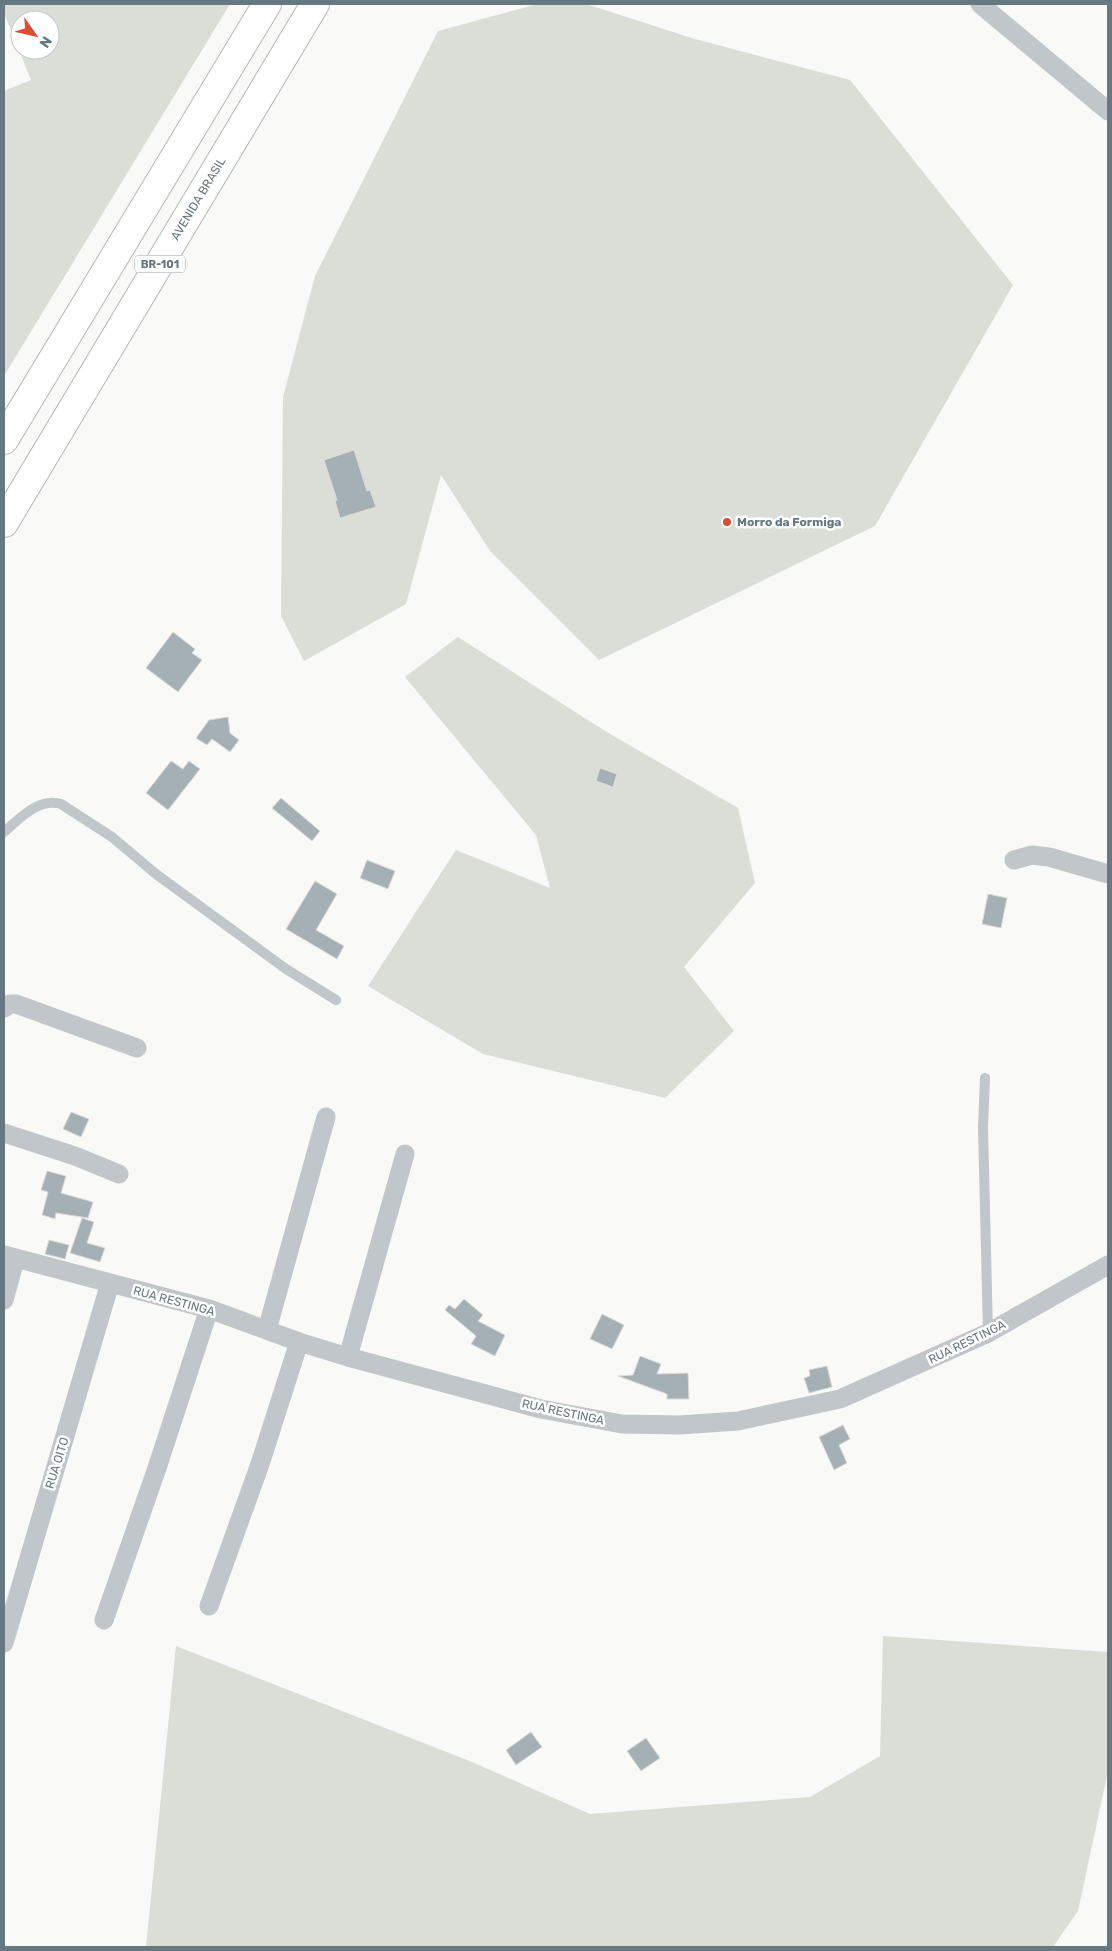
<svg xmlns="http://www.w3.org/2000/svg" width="1112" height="1951" font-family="Rubik,sans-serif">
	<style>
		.green { fill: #daded7; fill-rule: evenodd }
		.building { fill: #a5b0b4; stroke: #dbdbda }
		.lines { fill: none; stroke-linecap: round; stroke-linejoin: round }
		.highway-casing { stroke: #b4b9bc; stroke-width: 30 }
		.lane { stroke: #c0c6c9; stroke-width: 10 }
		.street { stroke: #c0c6c9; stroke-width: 19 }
		.highway { stroke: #fff; stroke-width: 28 }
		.poi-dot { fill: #db4b36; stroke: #fff; stroke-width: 2 }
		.labels { text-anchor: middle; stroke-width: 5; stroke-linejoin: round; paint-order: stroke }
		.shield { fill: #fff; stroke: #94a0a7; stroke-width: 1 }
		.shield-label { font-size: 11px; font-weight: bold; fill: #667881 }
		.street-label { font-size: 12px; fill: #667881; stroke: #fff }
		.poi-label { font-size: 12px; font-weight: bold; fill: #667881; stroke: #fff; text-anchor: start }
	</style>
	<rect width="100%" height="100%" fill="#f9f9f7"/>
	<path class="green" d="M4 4H230L4 376V91L31 80 4 13ZM20 20H50V50H20Z
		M538 4H586L695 39 850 80 1013 285 875 526 599 660 490 551 441 475 406 604 304 661 281 616 283 397 315 276 438 31Z
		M458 637 605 731 738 808 755 883 684 967 734 1031 665 1098 483 1054 368 986 456 850 550 888 536 835 405 677Z
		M883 1636 1108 1652V1771L1078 1911 1053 1947H146L176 1646 472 1762 590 1814 810 1797 880 1756Z"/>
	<path class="building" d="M354 450 367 491 370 490 376 507 340 518 335 501 337 500 324 460Z
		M173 632 195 649 192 653 202 660 178 692 146 668Z
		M228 717 230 733 239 740 230 752 212 739 207 745 196 738 209 720Z
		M171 761 183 769 189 761 200 769 168 810 146 793Z
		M600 768 617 774 613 787 596 781Z
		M281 798 320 831 312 841 272 808Z
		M367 860 395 871 388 889 360 878Z
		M315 881 337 894 316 930 344 946 337 959 286 929Z
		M988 894 1007 898 1001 928 982 924Z
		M71 1112 89 1119 81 1137 63 1129Z
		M47 1171 66 1176 61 1193 93 1202 88 1218 56 1213 55 1219 42 1215 48 1192 41 1190Z
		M82 1218 94 1222 87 1243 105 1248 100 1262 70 1253Z
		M49 1240 69 1245 65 1259 45 1254Z
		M464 1299 483 1315 478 1321 505 1335 495 1356 471 1344 476 1336 445 1310 449 1305 455 1309Z
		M602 1314 624 1325 612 1349 590 1339Z
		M640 1356 661 1364 657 1374 688 1373 689 1399H667V1394L618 1376 633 1375Z
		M827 1366 832 1387 809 1393 804 1378 810 1376 809 1370Z
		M843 1425 850 1439 839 1445 847 1463 834 1470 819 1437Z
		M531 1732 542 1747 516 1765 506 1750Z
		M646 1738 660 1758 641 1771 627 1751Z"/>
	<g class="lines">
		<defs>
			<g id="highway">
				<path d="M4 440 267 4"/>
				<path id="s1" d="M4 523 315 4"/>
			</g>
		</defs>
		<use href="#highway" class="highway-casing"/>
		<path class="lane" d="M4 832C19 819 39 797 61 804L112 837 156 874 286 969 336 1000
			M985 1078 983 1127 988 1333"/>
		<path class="street" d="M980 4 1108 111
			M1014 860 1032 855 1049 857 1108 874
			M4 1008 10 1004H16L137 1048
			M4 1133 75 1156 119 1174
			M4 1255 209 1309 299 1342 348 1357 541 1409 622 1424 680 1425 738 1421 840 1399 988 1333 1108 1265
			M4 1300 15 1260
			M267 1330 326 1117
			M348 1357 405 1154
			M209 1606 260 1464 299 1342
			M104 1620 157 1468 209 1309
			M4 1643 110 1283"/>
		<use href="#highway" class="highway"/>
	</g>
	<circle class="poi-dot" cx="727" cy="522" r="5"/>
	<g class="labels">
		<rect class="shield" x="135" y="255.5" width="50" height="17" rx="4"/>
		<g class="shield-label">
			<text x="160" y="268">BR-101</text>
		</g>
		<g class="street-label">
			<text dy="4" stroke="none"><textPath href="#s1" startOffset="378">AVENIDA BRASIL</textPath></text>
			<text transform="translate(174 1301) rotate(15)" y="4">RUA RESTINGA</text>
			<text transform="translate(967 1342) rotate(-26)" y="4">RUA RESTINGA</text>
			<text transform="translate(563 1412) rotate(12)" y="4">RUA RESTINGA</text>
			<text transform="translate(57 1463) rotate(-73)" y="4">RUA OITO</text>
		</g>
		<g class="poi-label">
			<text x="737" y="526">Morro da Formiga</text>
		</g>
	</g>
	<rect width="1112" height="1951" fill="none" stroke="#667881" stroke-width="10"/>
	<g transform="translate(35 35) rotate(124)"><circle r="24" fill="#ffffff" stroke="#c2c9cd"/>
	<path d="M0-4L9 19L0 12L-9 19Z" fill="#db4b36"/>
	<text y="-8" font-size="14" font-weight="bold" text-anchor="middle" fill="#667881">N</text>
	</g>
</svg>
